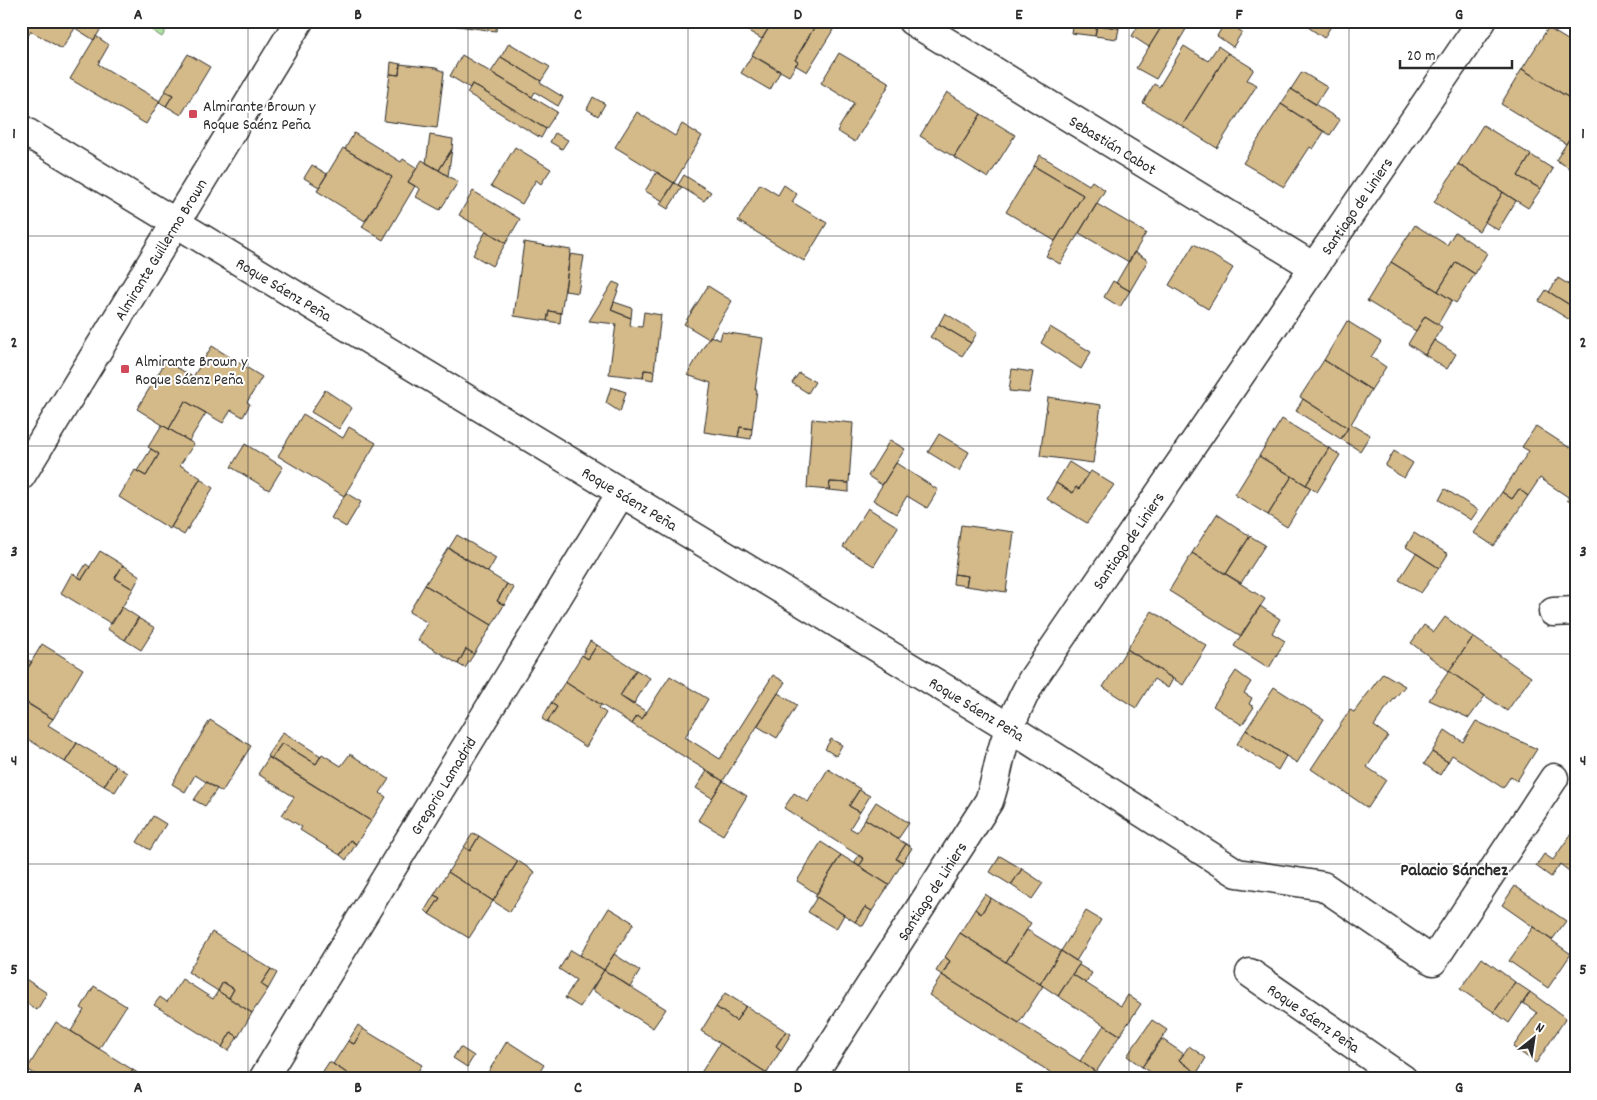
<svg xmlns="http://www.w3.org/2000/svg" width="1597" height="1100" font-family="Dekko,sans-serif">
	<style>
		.green { fill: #afe2a3; stroke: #6d8667 }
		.building { fill: #d4b989; stroke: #2b2b2b }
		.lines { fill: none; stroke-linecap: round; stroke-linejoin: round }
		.street-casing { stroke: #2b2b2b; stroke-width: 31 }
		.secondary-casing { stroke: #2b2b2b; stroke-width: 31 }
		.street { stroke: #fff; stroke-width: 28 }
		.secondary { stroke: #fff; stroke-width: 28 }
		.grid { fill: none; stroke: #2b2b2b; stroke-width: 1; stroke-opacity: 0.55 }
		.poi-dot { fill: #d1495b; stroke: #fff; stroke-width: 2 }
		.labels { text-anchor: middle; stroke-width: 4; stroke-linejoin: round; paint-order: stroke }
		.poi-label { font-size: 16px; fill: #2b2b2b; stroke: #fff; text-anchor: start }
		.street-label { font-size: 16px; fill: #2b2b2b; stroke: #fff }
		.neighbourhood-label { font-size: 18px; font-weight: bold; fill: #2b2b2b; stroke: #fff }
		.neatline { fill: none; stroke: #2b2b2b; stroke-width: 2 }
		.grid-label { font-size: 16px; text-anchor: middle; font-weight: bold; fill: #2b2b2b }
	</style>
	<rect width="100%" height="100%" fill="#fff"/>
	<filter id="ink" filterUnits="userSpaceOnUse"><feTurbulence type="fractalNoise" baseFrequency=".02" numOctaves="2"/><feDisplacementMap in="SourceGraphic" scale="10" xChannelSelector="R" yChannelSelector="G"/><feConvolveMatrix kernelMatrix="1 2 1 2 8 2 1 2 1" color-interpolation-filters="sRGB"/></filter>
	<g filter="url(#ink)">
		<path class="green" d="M137 21H171L162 37Z"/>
		<path class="building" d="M21 21H104L105 22 94 40 75 28 62 49 31 31 21 47Z
			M443 21H497L496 31 443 24Z
			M621 21H639L634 29Z
			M731 21H773L762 39Z
			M773 21H818L795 60 798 62 789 76 752 55Z
			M818 21 833 30 807 72 795 65 798 62 795 60Z
			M1073 21H1119V28L1097 25 1095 36 1071 33Z
			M1141 21H1165L1149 47 1132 36Z
			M1165 21H1191L1156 79 1136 68Z
			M1226 21 1242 32 1233 47 1217 36Z
			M1312 21H1334L1324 38 1308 27Z
			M1097 25 1119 28 1117 39 1095 36Z
			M1548 28 1576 45V102L1522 69Z
			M96 36 109 45 98 64 160 101 146 124 70 79Z
			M509 43 550 67 541 81 501 57Z
			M1184 46 1208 61 1218 46 1228 53 1182 126 1143 103 1154 84 1159 87Z
			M839 53 890 83 855 142 837 131 854 103 821 83Z
			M1228 53 1254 69 1247 80 1257 85 1217 148 1182 126Z
			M188 54 210 67 181 115 166 106 173 95 165 91Z
			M462 55 557 112 546 129 472 84 470 88 450 76Z
			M752 55 780 72 770 90 741 73Z
			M501 57 541 81 540 83 563 97 558 106 535 92 532 97 491 72Z
			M391 62 400 64 399 75 390 74Z
			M400 64 436 68 444 72 437 128 384 121 390 74 399 75Z
			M1522 69 1576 102V128L1566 144 1501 104Z
			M1302 72 1327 87 1316 104 1291 89Z
			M472 84 546 129 541 138 467 93Z
			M1291 89 1340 120 1330 135 1281 104Z
			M165 91 173 95 166 106 159 102Z
			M947 92 981 114 954 157 920 136Z
			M593 97 605 104 598 116 587 109Z
			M1281 104 1324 132 1313 149 1310 147 1284 187 1243 163Z
			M637 112 675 136 682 124 702 136 674 183 615 147Z
			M981 114 1015 135 988 178 954 157Z
			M1483 125 1531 155 1518 176 1541 189 1528 208 1458 164Z
			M1576 128V172L1556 160Z
			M354 133 401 162 403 159 417 168 408 182 415 186 383 240 362 227 392 177 345 149Z
			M555 133 568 140 562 149 550 142Z
			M430 135 453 139 452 149 439 170 426 163Z
			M515 147 551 169 541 184 536 180 522 204 491 186Z
			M343 148 392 177 365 221 317 191Z
			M452 149 448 176 439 170Z
			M1040 155 1089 185 1092 181 1105 190 1060 264 1046 256 1083 195 1034 166Z
			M1531 155 1553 169 1541 189 1518 176Z
			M422 160 458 182 440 210 416 197 420 189 408 182Z
			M1458 164 1503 192 1479 231 1434 202Z
			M312 165 327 174 319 187 304 178Z
			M1034 166 1083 195 1055 241 1006 212Z
			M657 172 674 183 663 201 645 191Z
			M684 175 711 192 704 201 678 185Z
			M674 183 682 187 668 209 660 204Z
			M760 184 778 195 784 185 797 194 792 202 827 223 804 261 738 221Z
			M473 191 520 219 506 243 459 215Z
			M1503 192 1516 201 1498 230 1485 222Z
			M1097 204 1146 233 1129 262 1079 233Z
			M1415 225 1447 245 1455 232 1487 253 1475 274 1456 262 1438 291 1391 262Z
			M486 231 506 243 492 266 473 255Z
			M524 242 571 250 561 313 549 311 547 321 514 316Z
			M1194 244 1233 268 1208 309 1169 285Z
			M1134 252 1148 260 1130 291 1116 283Z
			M570 254 584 256 578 293 565 291Z
			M1391 262 1452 300 1438 324 1425 316 1416 331 1367 301Z
			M1456 262 1475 274 1456 303 1438 291Z
			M1558 278 1576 289 1575 308 1549 292Z
			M1113 281 1130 291 1120 307 1104 297Z
			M613 282 620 285 611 310 631 318 630 326 642 327 644 312 661 315 654 371 644 370 643 378 609 374 616 324 589 321Z
			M708 286 732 301 709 339 684 324Z
			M1546 290 1576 309 1570 320 1539 301Z
			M614 302 632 308 631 318 611 310Z
			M549 311 561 313 560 323 547 321Z
			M945 313 977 333 971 343 939 324Z
			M1425 316 1442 327 1425 355 1408 344Z
			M1347 321 1381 342 1371 357 1386 367 1371 390 1324 360Z
			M939 324 971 343 962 356 930 337Z
			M1050 327 1091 352 1081 369 1041 343Z
			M722 332 763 338 755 390H757L752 429 740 427 738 437 704 432 711 383 687 375 710 336 720 340Z
			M1434 340 1456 354 1447 369 1425 355Z
			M212 346 262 377 247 402 250 404 243 417 231 410 223 423 185 401 169 429 137 409 166 361 193 377Z
			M1324 360 1371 390 1351 424 1370 435 1360 451 1341 439 1348 428 1300 397Z
			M1012 369 1033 372 1029 393 1009 391Z
			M644 370 654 371 653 380 643 378Z
			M799 373 815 382 808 393 792 383Z
			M611 387 626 392 620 412 606 403Z
			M325 390 352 408 339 429 311 412Z
			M1048 397 1101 405 1093 463 1040 456Z
			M1303 399 1348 428 1341 439 1296 411Z
			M185 401 206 413 189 441 169 429Z
			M303 414 343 438 349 427 376 443 344 496 278 456Z
			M812 419 853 423 849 483 830 482 829 490 807 488Z
			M1282 419 1329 448 1306 485 1259 456Z
			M162 425 194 444 180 465 201 478 170 529 119 497 135 470 146 476 159 454 148 447Z
			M1536 426 1570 448 1576 439V486L1568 497 1540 478 1528 496 1519 489 1512 499 1502 492 1529 451 1522 447Z
			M740 427 752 429 751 439 738 437Z
			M939 434 969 452 959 471 928 452Z
			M890 440 905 449 882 485 868 476Z
			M245 444 283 467 269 490 231 467Z
			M1329 448 1340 455 1317 492 1306 485Z
			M151 449 159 454 146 476 137 471Z
			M1394 451 1413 463 1404 478 1385 466Z
			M1259 456 1292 476 1268 515 1235 495Z
			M1069 462 1088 474 1079 489 1076 487 1073 493 1056 483Z
			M896 463 938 490 927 508 907 496 896 514 873 500Z
			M1091 471 1114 485 1087 523 1047 499 1056 483 1073 493 1076 487 1079 489Z
			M1292 476 1311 488 1287 527 1268 515Z
			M200 479 213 488 184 535 171 527Z
			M830 482 849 483V492L829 490Z
			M1576 486V506L1567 500Z
			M1445 489 1478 510 1471 520 1439 500Z
			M1519 489 1528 496 1494 546 1474 533 1502 492 1512 499Z
			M346 493 361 502 346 527 331 518Z
			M868 508 898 527 874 566 843 547Z
			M1217 514 1250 536 1226 574 1192 553Z
			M961 525 1014 532 1006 592 966 586 968 576 954 574Z
			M1414 533 1448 554 1439 568 1406 547Z
			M457 535 496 558 488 572 449 548Z
			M1250 536 1265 545 1241 583 1226 574Z
			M448 548 507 584 497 601 504 605 492 625 425 585Z
			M100 551 123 565 115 578 133 589 112 624 61 593 72 573 82 579Z
			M1192 553 1265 599 1241 636 1169 591Z
			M1416 553 1439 568 1421 593 1399 580Z
			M86 564 90 567 82 579 78 577Z
			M123 565 140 576 133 589 115 578Z
			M954 574 968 576 966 586 953 584Z
			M507 584 514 588 504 605 497 601Z
			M425 585 492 625 474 654 466 649 458 664 418 640 428 623 409 612Z
			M1260 606 1280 619 1272 633 1285 641 1269 668 1234 646Z
			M122 607 139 618 125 640 107 629Z
			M1152 611 1207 646 1183 685 1127 649Z
			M1445 617 1473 637 1449 671 1411 643 1424 625 1434 632Z
			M138 618 155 628 141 650 125 640Z
			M1473 637 1531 677 1507 711 1449 671Z
			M590 641 597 645 588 659 582 655Z
			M42 644 83 669 53 719 21 699V672L24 674Z
			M597 645 636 670 620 696 647 712 642 719 637 716 632 724 565 682 582 655 588 659Z
			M466 649 474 654 465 668 458 664Z
			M1127 649 1173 679 1168 688 1154 679 1136 708 1103 687Z
			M26 659 32 662 24 674 21 672V668Z
			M636 670 650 678 633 705 620 696Z
			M1236 671 1251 682 1244 693 1252 698 1249 704 1254 707 1242 725 1213 706Z
			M1449 671 1485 696 1469 718 1429 700Z
			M1383 673 1405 686 1384 711 1374 726 1388 736 1367 767 1386 780 1368 808 1311 769 1350 710 1354 712Z
			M773 675 785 682 723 781 632 724 637 716 642 719 670 676 708 699 685 737 720 759Z
			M565 682 601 705 599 708 606 713 586 747 547 722 557 707 551 703Z
			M1274 687 1324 719 1297 763 1246 730Z
			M778 693 797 705 777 738 757 726Z
			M551 703 557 707 547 722 542 719Z
			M28 704 53 719 48 725 77 743 65 762 21 735V715Z
			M210 720 251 746 222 792 195 775 185 792 172 784Z
			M1476 721 1537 749 1517 781 1511 776 1503 788 1452 755 1448 762 1432 752 1445 730 1463 742Z
			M1246 730 1286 756 1278 770 1237 744Z
			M283 732 321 756 316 764 282 743 271 759 267 756Z
			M831 739 842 745 836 756 825 749Z
			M77 743 116 766 104 786 65 762Z
			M282 743 316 764 322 754 341 766 350 754 389 779 380 793 386 797 371 821 271 759Z
			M1432 752 1448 762 1440 775 1424 764Z
			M269 757 371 821 356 844 350 840 340 855 300 830 302 827 282 815 294 797 258 774Z
			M116 766 127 773 115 792 104 786Z
			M828 769 860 789 849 806 860 812 850 828 857 832 865 819 906 844 896 859 903 862 889 885 859 866 864 859 784 808 794 793 808 802Z
			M707 771 723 781 712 798 696 788Z
			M723 781 747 796 723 835 698 820Z
			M206 782 217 789 205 806 194 800Z
			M859 790 870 796 860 812 849 806Z
			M876 802 909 823 898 839 865 819Z
			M153 816 166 824 150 850 137 842Z
			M1576 827V862L1569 871 1560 864 1551 877 1536 866 1544 854 1553 860Z
			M473 833 479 836 470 851 464 847Z
			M479 836 518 861 493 901 448 872 464 847 470 851Z
			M350 840 356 844 346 860 340 855Z
			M821 842 841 855 817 894 797 881Z
			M906 844 912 848 903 862 896 859Z
			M841 855 889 885 872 911 865 907 855 922 815 896Z
			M859 855 864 859 859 866 854 863Z
			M1000 856 1022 869 1011 885 990 872Z
			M518 861 535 872 510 912 493 901Z
			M1576 862V875L1569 871Z
			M1022 869 1043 883 1032 899 1011 885Z
			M448 872 493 901 469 938 429 914 440 898 434 895Z
			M1515 886 1566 921 1552 940 1502 905Z
			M985 894 991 898 981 914 975 909Z
			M434 895 440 898 429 914 425 910Z
			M817 897 844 915 836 929 808 912Z
			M991 898 1031 923 1006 962 960 933 975 909 981 914Z
			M865 907 872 911 863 926 855 922Z
			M609 908 634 923 604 970 580 955Z
			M1086 911 1101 920 1076 961 1061 951Z
			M1533 927 1571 954 1548 988 1509 961Z
			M1027 930 1061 951 1040 984 1006 962Z
			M212 932 271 969 261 984 268 989 252 1013 229 998 234 989 223 982 218 991 188 972Z
			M960 933 1043 986 1019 1023 942 975 950 961 945 957Z
			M571 950 604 970 580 1007 565 998 576 980 559 969Z
			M1061 951 1080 963 1058 996 1040 984Z
			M614 954 640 971 630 987 604 970Z
			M945 957 950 961 942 975 936 971Z
			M1482 958 1515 982 1494 1012 1460 989Z
			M1079 965 1092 973 1086 983 1072 974Z
			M271 969 277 973 268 989 261 984Z
			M604 970 666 1009 653 1028 592 990Z
			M1072 974 1121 1006 1128 995 1141 1004 1120 1035 1058 996Z
			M942 975 1080 1061 1096 1072 1092 1079H1061L929 995Z
			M21 976 47 993 37 1010 21 1000Z
			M182 979 213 999 218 991 252 1013 238 1037 231 1032 222 1047 154 1005 160 997 167 1002Z
			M223 982 234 989 229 998 218 991Z
			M1515 982 1530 992 1509 1023 1494 1012Z
			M94 986 126 1006 99 1049 71 1031 84 1010 81 1008Z
			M1530 992 1566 1018 1536 1063 1513 1047 1537 1013 1523 1003Z
			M725 993 746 1006 736 1021 716 1007Z
			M746 1006 786 1031 776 1046 781 1050 767 1073 701 1031 716 1007 736 1021Z
			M1152 1020 1167 1030 1142 1067 1127 1056Z
			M56 1022 133 1070 127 1079H43L27 1069Z
			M358 1025 363 1029 354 1044 348 1041Z
			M1104 1025 1120 1035 1096 1072 1080 1061Z
			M363 1029 422 1065 413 1079H356L333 1064 348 1041 354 1044Z
			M786 1031 791 1034 781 1050 776 1046Z
			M231 1032 238 1037 228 1051 222 1047Z
			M1162 1039 1184 1054 1179 1060 1197 1073 1193 1079H1160L1142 1067Z
			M507 1041 544 1065 535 1079H484Z
			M720 1043 767 1073 763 1079H697Z
			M1189 1046 1206 1058 1197 1073 1179 1060Z
			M460 1047 474 1056 467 1067 453 1058Z
			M329 1062 333 1064 356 1079H318Z
			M133 1070 147 1079H127Z
			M1305 1072 1314 1079H1301Z"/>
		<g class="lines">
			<defs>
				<g id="street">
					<path id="s1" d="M912 21 1314 267"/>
					<path id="s2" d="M21 129 1010 728 1237 873 1323 886 1433 961 1554 778"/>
					<path d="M1553 612 1576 611"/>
					<path id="s3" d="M1250 973 1403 1079"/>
					<path id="s4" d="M263 1079 621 493"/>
					<path id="s5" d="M810 1079 989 801C996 782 998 763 1004 744 1011 722 1021 700 1032 680L1482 21"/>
				</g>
				<g id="secondary">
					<path id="s6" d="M21 476 299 21"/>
				</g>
			</defs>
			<use href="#street" class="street-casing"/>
			<use href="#secondary" class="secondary-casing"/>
			<use href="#street" class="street"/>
			<use href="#secondary" class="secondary"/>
		</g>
	</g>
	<path class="grid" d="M248 21V1079M468 21V1079M688 21V1079M909 21V1079M1129 21V1079M1349 21V1079M21 236H1576M21 446H1576M21 654H1576M21 864H1576"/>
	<g class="poi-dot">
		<rect x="188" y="109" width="10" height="10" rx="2.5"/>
		<rect x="120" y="364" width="10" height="10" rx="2.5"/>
	</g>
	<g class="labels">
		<g class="poi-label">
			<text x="203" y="111">Almirante Brown y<tspan x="203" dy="18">Roque Saénz Peña</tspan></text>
			<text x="135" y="366">Almirante Brown y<tspan x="135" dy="18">Roque Sáenz Peña</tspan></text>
		</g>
		<g class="street-label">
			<text dy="6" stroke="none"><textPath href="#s1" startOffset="236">Sebastián Cabot</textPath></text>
			<text dy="6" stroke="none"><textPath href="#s5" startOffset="1034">Santiago de Liniers</textPath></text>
			<text dy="6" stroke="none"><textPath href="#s6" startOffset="266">Almirante Guillermo Brown</textPath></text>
			<text dy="6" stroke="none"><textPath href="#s2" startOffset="308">Roque Sáenz Peña</textPath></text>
			<text dy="6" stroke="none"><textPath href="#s2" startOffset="712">Roque Sáenz Peña</textPath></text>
			<text dy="6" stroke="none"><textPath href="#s5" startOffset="629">Santiago de Liniers</textPath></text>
			<text dy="6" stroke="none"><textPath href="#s2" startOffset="1118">Roque Sáenz Peña</textPath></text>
			<text dy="6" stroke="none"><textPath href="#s4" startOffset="344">Gregorio Lamadrid</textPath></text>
			<text dy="6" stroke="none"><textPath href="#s5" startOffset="224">Santiago de Liniers</textPath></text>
			<text dy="6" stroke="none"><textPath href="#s3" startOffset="78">Roque Sáenz Peña</textPath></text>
		</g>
		<g class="neighbourhood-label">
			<text x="1454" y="875">Palacio Sánchez</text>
		</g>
	</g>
	<rect width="1597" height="1100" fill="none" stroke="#fff" stroke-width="55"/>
	<g transform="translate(1534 1038) rotate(30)" stroke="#ffffff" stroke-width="4" paint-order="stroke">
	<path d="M0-4L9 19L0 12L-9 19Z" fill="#2b2b2b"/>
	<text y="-8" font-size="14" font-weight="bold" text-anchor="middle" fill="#2b2b2b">N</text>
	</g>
	<path d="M1400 60v8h112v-8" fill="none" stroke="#2b2b2b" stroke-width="2.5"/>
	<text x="1407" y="60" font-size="15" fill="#2b2b2b" stroke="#ffffff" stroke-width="4" paint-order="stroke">20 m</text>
	<rect x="28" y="28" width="1542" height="1044" class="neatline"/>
	<g class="grid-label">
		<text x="138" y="19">A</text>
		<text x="358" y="19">B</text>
		<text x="578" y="19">C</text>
		<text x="798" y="19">D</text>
		<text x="1019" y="19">E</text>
		<text x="1239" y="19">F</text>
		<text x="1459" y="19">G</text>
		<text x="14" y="138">1</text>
		<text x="1583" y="138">1</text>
		<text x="14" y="347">2</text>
		<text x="1583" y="347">2</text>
		<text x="14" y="556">3</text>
		<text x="1583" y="556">3</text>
		<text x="14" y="765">4</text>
		<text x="1583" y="765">4</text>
		<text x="14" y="974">5</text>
		<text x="1583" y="974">5</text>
		<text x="138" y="1092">A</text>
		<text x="358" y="1092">B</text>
		<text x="578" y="1092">C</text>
		<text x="798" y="1092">D</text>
		<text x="1019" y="1092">E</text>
		<text x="1239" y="1092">F</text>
		<text x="1459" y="1092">G</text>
	</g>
</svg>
